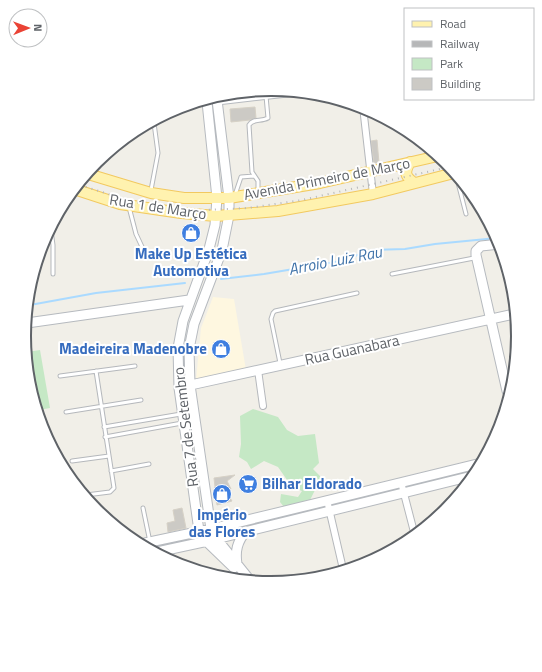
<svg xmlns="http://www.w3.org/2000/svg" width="542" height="672" font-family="'Titillium Web',sans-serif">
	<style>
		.commercial { fill: #fef7e0 }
		.green { fill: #c5e8c5 }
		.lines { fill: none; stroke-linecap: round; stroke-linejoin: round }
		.stream { stroke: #aadaff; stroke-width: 2 }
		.building { fill: #cccac5; stroke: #d6d1c6 }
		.lane-casing { stroke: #b5b8bc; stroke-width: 5 }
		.street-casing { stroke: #b5b8bc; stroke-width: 8 }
		.secondary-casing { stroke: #b6babf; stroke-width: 11 }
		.primary-casing { stroke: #f2c960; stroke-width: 12 }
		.lane { stroke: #fff; stroke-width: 3 }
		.street { stroke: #fff; stroke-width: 6 }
		.secondary { stroke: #fff; stroke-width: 9 }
		.primary { stroke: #fff2af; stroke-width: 10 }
		.rail { stroke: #b6b7b8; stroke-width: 2; stroke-dasharray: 1 5; stroke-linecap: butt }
		.labels { text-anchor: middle; stroke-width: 4; stroke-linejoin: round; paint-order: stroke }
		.street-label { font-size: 15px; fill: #5f6368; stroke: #fff }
		.shop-label { font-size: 15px; font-weight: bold; fill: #366cbe; stroke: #fff }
		.water-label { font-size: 16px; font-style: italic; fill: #4174aa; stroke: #fff }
		.rim { fill: none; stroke: #5f6368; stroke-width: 2 }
	</style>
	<rect width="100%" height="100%" fill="#f1efe8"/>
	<path class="commercial" d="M213 297 234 299 246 370 196 380 201 328Z"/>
	<path class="green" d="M40 350 50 408 39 410 27 352Z
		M253 409 278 417 287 430 298 436 315 434 319 463 313 469 324 480 315 490 310 500 284 507 280 502 281 494 298 497 302 491 292 487 278 467 264 461 251 469 247 462 239 457 241 444 240 416Z"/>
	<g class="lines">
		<path class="stream" d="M221 279 264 274 341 261 371 250 405 249 435 244 497 238
			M30 305 96 293 185 283"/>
	</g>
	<path class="building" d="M255 107 256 118 250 120 231 122 230 109Z
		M377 140 379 163H374L371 141Z
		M235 475 227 481 231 489 229 490 230 498 232 501 217 505 214 478Z
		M182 508 186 528 168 532 167 523 175 521 173 510Z"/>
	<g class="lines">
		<defs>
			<path id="lane" d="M457 179 466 214
				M151 190 158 153 154 123
				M258 191V181L252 172 249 125C253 118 261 122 268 118L266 96
				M235 195 241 177 254 176
				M129 207 136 234 144 251
				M51 230 53 245V274
				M392 274 474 258
				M280 363 271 319 273 313 275 311 357 293
				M60 376 135 366
				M66 412 141 400
				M104 427 181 414
				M105 437 182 423
				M72 461 109 456
				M111 471 149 464
				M86 495 110 492 114 488 96 371
				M143 508 150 542"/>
			<path id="street" d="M363 107 373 194
				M258 370 263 406
				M401 482 414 532
				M327 500 343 569"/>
			<path id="secondary" d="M217 100 229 198V215L222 250 194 324 189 349 190 385 211 529 216 538 249 579
				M217 100 287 92
				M207 102 217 198 215 225 209 249 183 321 178 348 179 388 199 531 206 541 234 568
				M500 244 481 246 476 251V255L507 391
				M27 323 189 300
				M186 386 514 314
				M145 543 211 529 477 464
				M157 552 208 541 468 477
				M237 564C235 551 237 542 246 531"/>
			<path id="primary" d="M410 162C404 173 405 176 414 183
				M88 174 151 193 184 198H229L320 183 438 156
				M77 190 120 204 181 213 216 216 278 211 373 194 454 173"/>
		</defs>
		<use href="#lane" class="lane-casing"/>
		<use href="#street" class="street-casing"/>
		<use href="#secondary" class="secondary-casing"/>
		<use href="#primary" class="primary-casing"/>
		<use href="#lane" class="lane"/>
		<use href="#street" class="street"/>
		<use href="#secondary" class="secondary"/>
		<use href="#primary" class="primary"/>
		<path class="rail" d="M80 185 130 201 158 206 203 210 248 208 302 200 449 167"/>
	</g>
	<defs>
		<symbol id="shop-disc" viewBox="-11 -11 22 22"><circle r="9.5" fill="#3f7fe0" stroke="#fff"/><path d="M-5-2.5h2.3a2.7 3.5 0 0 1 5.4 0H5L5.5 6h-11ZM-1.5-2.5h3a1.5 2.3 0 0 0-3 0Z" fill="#fff"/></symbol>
		<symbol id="supermarket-disc" viewBox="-11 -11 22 22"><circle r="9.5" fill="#3f7fe0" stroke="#fff"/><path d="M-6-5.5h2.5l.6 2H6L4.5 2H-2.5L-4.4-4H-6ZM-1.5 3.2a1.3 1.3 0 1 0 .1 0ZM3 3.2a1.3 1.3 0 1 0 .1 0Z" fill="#fff"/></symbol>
	</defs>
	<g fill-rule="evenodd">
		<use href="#shop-disc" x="180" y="222" width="22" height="22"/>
		<use href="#shop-disc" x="210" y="338" width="22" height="22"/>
		<use href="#supermarket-disc" x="237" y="473" width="22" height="22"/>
		<use href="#shop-disc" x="211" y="483" width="22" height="22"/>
	</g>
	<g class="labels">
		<g class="street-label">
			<text transform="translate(327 179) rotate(-11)" y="5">Avenida Primeiro de Março</text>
			<text transform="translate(158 207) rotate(9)" y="5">Rua 1 de Março</text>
			<text transform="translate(352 350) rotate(-12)" y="5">Rua Guanabara</text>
			<text transform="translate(186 427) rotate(-97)" y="5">Rua 7 de Setembro</text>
		</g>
		<g class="shop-label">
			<text x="191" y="259">Make Up Estética<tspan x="191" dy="17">Automotiva</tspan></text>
			<text x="207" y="354" text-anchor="end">Madeireira Madenobre</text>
			<text x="262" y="489" text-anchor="start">Bilhar Eldorado</text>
			<text x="222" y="520">Império<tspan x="222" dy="17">das Flores</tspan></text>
		</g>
		<g class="water-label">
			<text transform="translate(335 260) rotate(-11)" y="6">Arroio Luiz Rau</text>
		</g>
	</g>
	<path d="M0 0H542V672H0ZM31 336a240 240 0 1 1 480 0a240 240 0 1 1-480 0Z" fill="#fff" fill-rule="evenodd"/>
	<path class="rim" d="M31 336a240 240 0 1 1 480 0a240 240 0 1 1-480 0Z"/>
	<rect x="404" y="8" width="130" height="92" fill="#ffffff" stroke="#bfc1c3"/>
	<rect x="412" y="21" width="20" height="6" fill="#fff2af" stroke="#bfc1c3"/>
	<text x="440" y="28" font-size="12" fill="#5f6368">Road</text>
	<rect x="412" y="41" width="20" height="6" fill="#b6b7b8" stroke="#bfc1c3"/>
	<text x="440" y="48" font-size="12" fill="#5f6368">Railway</text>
	<rect x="412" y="58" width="20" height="12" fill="#c5e8c5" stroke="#bfc1c3"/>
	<text x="440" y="68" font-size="12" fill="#5f6368">Park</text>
	<rect x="412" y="78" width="20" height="12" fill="#cccac5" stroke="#bfc1c3"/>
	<text x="440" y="88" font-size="12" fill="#5f6368">Building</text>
	<g transform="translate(28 28) rotate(89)"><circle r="19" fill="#ffffff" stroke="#bfc1c3"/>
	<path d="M0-3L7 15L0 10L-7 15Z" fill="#ea4335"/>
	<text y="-6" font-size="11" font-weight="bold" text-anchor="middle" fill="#5f6368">N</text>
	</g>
</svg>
